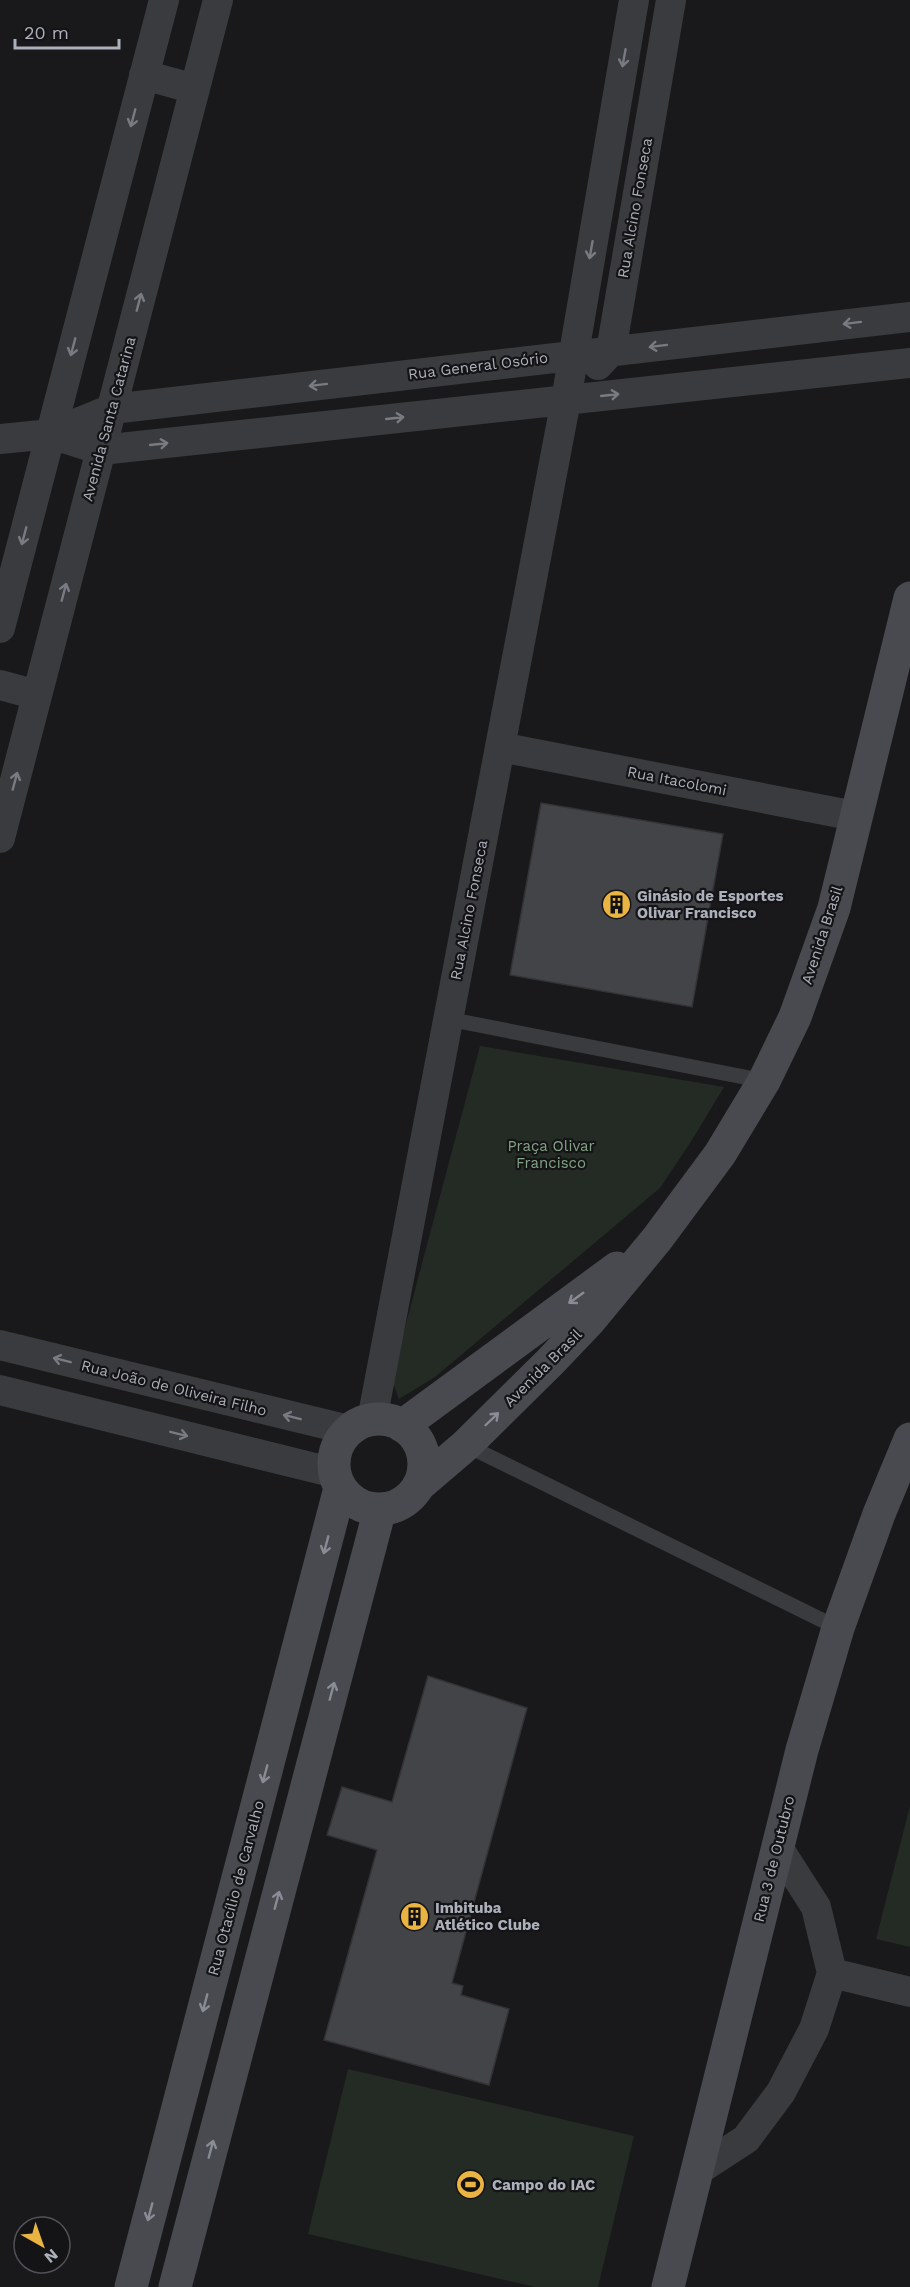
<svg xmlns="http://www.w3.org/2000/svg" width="910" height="2287" font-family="'Work Sans',sans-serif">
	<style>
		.green { fill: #232b24 }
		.building { fill: #434448; stroke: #333337; stroke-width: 1.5 }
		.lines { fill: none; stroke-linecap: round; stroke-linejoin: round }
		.lane { stroke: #3a3b3f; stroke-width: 15 }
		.street { stroke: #3a3b3f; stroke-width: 30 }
		.secondary { stroke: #484a4f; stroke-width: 33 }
		.oneway { stroke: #797b83 }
		.oneway2 { stroke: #898c95 }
		.labels { text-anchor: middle; stroke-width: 4.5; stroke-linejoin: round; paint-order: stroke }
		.street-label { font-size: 15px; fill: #acb0ba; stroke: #141416 }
		.poi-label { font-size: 15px; font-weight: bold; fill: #acb0ba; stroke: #141416; text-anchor: start }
		.park-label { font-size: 15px; fill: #84a386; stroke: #141416 }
	</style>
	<rect width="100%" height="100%" fill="#19191b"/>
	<path class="green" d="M480 1046 724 1087 692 1140 660 1188 435 1377 399 1399 393 1383 396 1361Z
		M910 1806V1947L876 1939Z
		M348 2069 634 2136 598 2287H535L308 2234Z"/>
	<path class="building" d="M541 803 723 834 692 1007 510 975Z
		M428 1676 527 1708 452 1983 463 1986 461 1995 509 2009 489 2085 324 2040 377 1850 327 1835 342 1787 392 1802Z"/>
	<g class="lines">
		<path class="lane" d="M448 1019 764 1081
			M466 1445 838 1628"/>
		<path class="street" d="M144 75 195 89
			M598 365 611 351 671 0
			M51 434 101 450 910 363
			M0 439 51 434 112 409 910 317
			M0 628 164 0
			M0 685 37 695
			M500 747 855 816
			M0 838 218 0
			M0 1345 349 1430
			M0 1390 335 1473
			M372 1420 566 400 634 0
			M832 1973 910 1992
			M697 2171 746 2139 781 2092 814 2029 832 1973 816 1907 777 1846"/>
		<path class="secondary" d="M334 1464a45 45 0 1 1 90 0a45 45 0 1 1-90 0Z
			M402 1426 617 1268
			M418 1486 466 1445 550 1362 590 1320 657 1239 720 1154 764 1081 795 1017 834 908 910 598
			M131 2287 340 1488
			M175 2287 380 1509
			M668 2287 802 1750 838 1628 879 1514 910 1439"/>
	</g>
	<defs><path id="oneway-shaft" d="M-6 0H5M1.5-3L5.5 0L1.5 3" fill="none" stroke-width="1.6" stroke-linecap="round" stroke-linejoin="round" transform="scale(1.5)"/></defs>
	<g class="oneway">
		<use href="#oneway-shaft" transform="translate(624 58) rotate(100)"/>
		<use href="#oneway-shaft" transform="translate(133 118) rotate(105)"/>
		<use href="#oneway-shaft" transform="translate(591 250) rotate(100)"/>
		<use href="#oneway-shaft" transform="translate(139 302) rotate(-75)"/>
		<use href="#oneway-shaft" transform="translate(852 323) rotate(173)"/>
		<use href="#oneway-shaft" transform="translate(658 346) rotate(173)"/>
		<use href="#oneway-shaft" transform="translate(73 347) rotate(105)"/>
		<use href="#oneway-shaft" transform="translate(318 385) rotate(173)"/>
		<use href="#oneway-shaft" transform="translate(610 395) rotate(-6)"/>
		<use href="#oneway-shaft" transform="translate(395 418) rotate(-6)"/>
		<use href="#oneway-shaft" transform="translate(159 444) rotate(-6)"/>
		<use href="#oneway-shaft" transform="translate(24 536) rotate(105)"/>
		<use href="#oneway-shaft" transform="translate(64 592) rotate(-75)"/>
		<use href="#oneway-shaft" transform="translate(15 781) rotate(-75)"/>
		<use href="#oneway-shaft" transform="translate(62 1360) rotate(-166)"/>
		<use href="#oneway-shaft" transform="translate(292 1417) rotate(-166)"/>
		<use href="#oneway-shaft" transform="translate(179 1434) rotate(14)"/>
	</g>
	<g class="oneway2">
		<use href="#oneway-shaft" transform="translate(576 1298) rotate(144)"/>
		<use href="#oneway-shaft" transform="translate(492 1419) rotate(-44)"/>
		<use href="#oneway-shaft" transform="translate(326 1545) rotate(105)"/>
		<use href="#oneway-shaft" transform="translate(332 1691) rotate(-75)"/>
		<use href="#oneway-shaft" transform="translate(265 1774) rotate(105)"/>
		<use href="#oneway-shaft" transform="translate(277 1900) rotate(-75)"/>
		<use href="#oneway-shaft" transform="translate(205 2003) rotate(105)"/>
		<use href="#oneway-shaft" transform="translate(211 2149) rotate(-75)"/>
		<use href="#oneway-shaft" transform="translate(150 2212) rotate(105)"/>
	</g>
	<defs>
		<symbol id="building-disc" viewBox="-11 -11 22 22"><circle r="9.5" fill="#e9b442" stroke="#141416"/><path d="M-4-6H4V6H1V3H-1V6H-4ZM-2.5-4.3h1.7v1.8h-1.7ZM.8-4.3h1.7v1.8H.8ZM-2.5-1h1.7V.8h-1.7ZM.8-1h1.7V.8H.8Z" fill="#111"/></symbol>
		<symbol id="stadium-disc" viewBox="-11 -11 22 22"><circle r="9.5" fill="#e9b442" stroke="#141416"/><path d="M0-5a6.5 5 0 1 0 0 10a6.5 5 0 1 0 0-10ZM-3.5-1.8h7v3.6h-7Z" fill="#111"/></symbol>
	</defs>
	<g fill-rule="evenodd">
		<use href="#building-disc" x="600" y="888" width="33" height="33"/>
		<use href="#building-disc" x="398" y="1900" width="33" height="33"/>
		<use href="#stadium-disc" x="454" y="2168" width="33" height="33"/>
	</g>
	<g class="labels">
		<g class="street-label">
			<text transform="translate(635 208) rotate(-80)" y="5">Rua Alcino Fonseca</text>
			<text transform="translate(478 366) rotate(-7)" y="5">Rua General Osório</text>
			<text transform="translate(109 419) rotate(-75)" y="5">Avenida Santa Catarina</text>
			<text transform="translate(677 781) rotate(11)" y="5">Rua Itacolomi</text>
			<text transform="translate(469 910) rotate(-79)" y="5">Rua Alcino Fonseca</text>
			<text transform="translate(822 935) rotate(-72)" y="5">Avenida Brasil</text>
			<text transform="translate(543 1368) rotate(-45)" y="5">Avenida Brasil</text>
			<text transform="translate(174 1388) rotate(14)" y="5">Rua João de Oliveira Filho</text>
			<text transform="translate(774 1859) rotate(-76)" y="5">Rua 3 de Outubro</text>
			<text transform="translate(236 1888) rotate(-75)" y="5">Rua Otacílio de Carvalho</text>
		</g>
		<g class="poi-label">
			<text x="637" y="901">Ginásio de Esportes<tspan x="637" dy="17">Olivar Francisco</tspan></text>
			<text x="435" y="1913">Imbituba<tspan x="435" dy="17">Atlético Clube</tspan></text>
			<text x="492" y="2190">Campo do IAC</text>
		</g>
		<g class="park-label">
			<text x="551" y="1151">Praça Olivar<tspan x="551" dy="17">Francisco</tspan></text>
		</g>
	</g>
	<g transform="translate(42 2245) rotate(140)"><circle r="28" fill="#141416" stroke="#515258" stroke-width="1.5"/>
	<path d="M0-4.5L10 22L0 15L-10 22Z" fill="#e9b442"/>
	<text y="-9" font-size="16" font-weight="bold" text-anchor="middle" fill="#acb0ba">N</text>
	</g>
	<path d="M15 39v9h104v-9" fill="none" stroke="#acb0ba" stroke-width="3"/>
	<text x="24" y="39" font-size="18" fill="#acb0ba" stroke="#141416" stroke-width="4.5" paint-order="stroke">20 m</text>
</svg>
